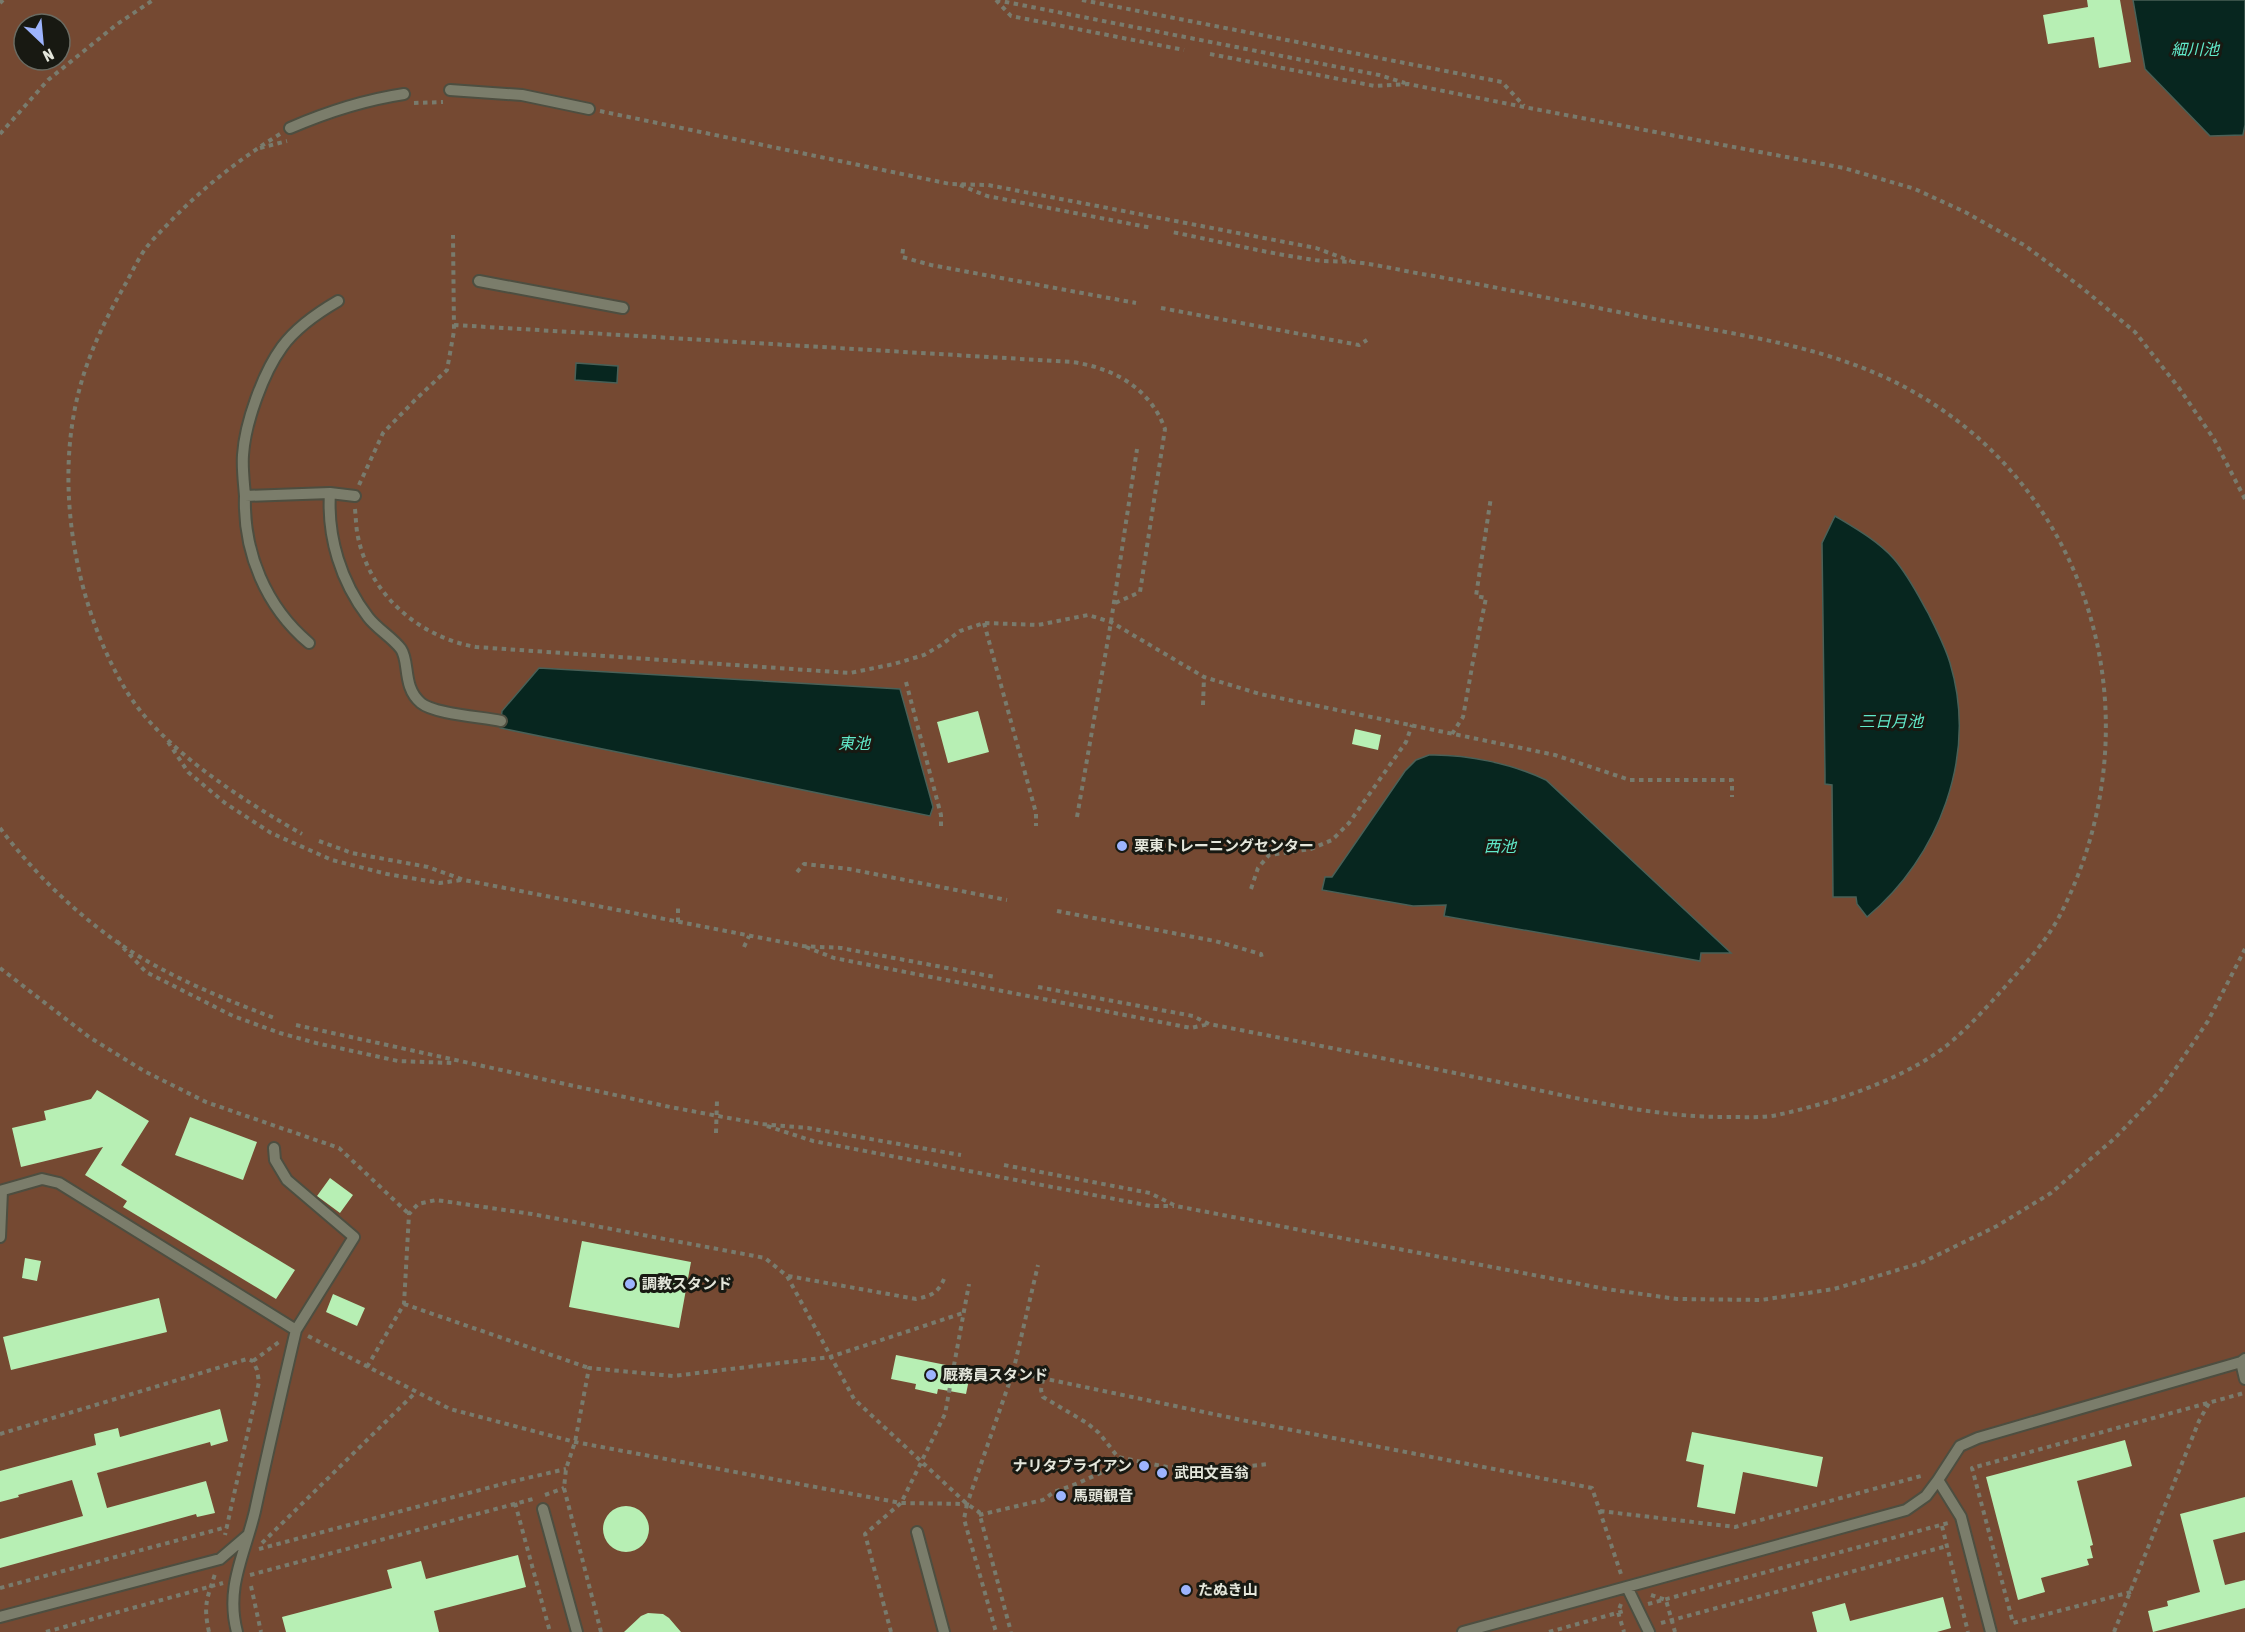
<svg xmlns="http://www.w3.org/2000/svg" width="2245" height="1632" font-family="'Asap Condensed','Noto Sans JP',sans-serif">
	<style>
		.green { fill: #754932; fill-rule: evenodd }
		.water { fill: #07261f; stroke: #496057; stroke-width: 1.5 }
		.building { fill: #b7efb4 }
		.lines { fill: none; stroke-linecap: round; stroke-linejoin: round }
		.lane-casing { stroke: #4d4e40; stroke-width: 14 }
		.path { stroke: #797b6d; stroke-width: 4; stroke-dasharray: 4.5 4.5; stroke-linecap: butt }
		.lane { stroke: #7b7d6b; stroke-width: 10 }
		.poi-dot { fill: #9db4fd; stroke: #181912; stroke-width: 2 }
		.labels { text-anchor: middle; stroke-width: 6; stroke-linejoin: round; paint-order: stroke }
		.poi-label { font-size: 15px; font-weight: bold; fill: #e4e6db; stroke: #181912; text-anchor: start }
		.water-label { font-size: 16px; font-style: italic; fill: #61e9c9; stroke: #181912 }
	</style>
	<rect width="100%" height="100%" fill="#303121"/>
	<path class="green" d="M0 0H2245V1632H0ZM24 24H60V60H24Z"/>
	<path class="water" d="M2133 0H2245V125L2243 135 2210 136 2145 69Z
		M576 363 618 366 617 383 575 380Z
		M1835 516C1855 528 1878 541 1894 559 1908 575 1918 595 1928 613 1936 629 1945 646 1950 663 1978 756 1939 857 1867 917L1857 904 1856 897H1833L1832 785 1825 784V774L1822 543Z
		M539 668 900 689 933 807 930 816 500 728 502 711Z
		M1429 755C1466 754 1513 764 1546 780L1731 953H1701L1700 961 1444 916 1446 905 1413 906 1322 890 1325 877H1332L1405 771 1416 760Z"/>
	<path class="building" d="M2087 0H2120L2131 62 2099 68 2094 37 2048 44 2043 15 2088 7Z
		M978 711 989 752 948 763 937 722Z
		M1355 729 1381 735 1378 750 1352 744Z
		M97 1090 149 1121 121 1165 295 1270 276 1299 123 1207 127 1201 85 1175 103 1147 21 1167 12 1128 46 1120 44 1111 91 1099Z
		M190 1117 257 1142 243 1180 175 1155Z
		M330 1178 353 1195 340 1213 317 1196Z
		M582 1241 691 1262 679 1328 569 1307Z
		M25 1258 41 1261 37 1281 22 1278Z
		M333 1294 365 1308 357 1326 326 1312Z
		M159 1298 167 1332 11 1370 3 1337Z
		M896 1355 971 1370 966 1394 938 1389 937 1394 915 1389 916 1384 891 1379Z
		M220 1409 228 1441 211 1446 210 1442 97 1473 107 1508 206 1481 215 1513 197 1517 196 1514 0 1568V1539L83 1516 72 1480 18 1495 19 1497 0 1502V1471L96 1445 94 1434 118 1428 120 1437Z
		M1692 1432 1823 1457 1817 1487 1743 1472 1735 1514 1697 1507 1704 1465 1686 1461Z
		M2125 1440 2132 1466 2077 1481 2093 1545 2090 1546 2093 1558 2087 1559 2089 1565 2041 1578 2045 1592 2018 1600 1986 1477Z
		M2245 1497V1532L2213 1540 2225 1585 2245 1580V1608L2153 1632 2148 1611 2168 1606 2167 1601 2200 1592 2180 1514Z
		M603 1529a23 23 0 1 1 46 0a23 23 0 1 1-46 0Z
		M518 1555 526 1587 434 1611 439 1632H286L282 1617 392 1588 387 1570 421 1561 426 1579Z
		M1943 1597 1951 1628 1937 1632H1817L1812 1612 1845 1603 1850 1621Z
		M648 1613 663 1614 669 1618 681 1632H624L641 1616Z"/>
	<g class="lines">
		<defs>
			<path id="lane" d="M450 90 522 95 589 109
				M290 128C327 112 364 100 404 94
				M479 281 623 308
				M330 493C327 537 341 582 368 617 377 629 392 637 401 649 410 662 402 687 421 703 434 714 483 717 501 721
				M245 496C244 483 242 468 243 455 245 423 263 373 282 347 295 329 319 312 338 301
				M309 643C266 607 243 552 245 496L330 493 355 496
				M274 1148 275 1160 287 1180 354 1237 296 1330
				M0 1191 42 1179 59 1183 296 1330C282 1390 268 1450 255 1511 245 1554 225 1587 237 1632
				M0 1237 2 1191
				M2245 1361 2241 1362 2245 1379
				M1938 1480 1960 1446 1978 1438 2241 1362 2245 1359
				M543 1509 577 1632
				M917 1532 944 1632
				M1627 1587 1649 1632
				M0 1617 220 1559 248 1535
				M1463 1632 1906 1510 1926 1496 1938 1480 1961 1517 1991 1632"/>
		</defs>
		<use href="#lane" class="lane-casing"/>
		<path class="path" d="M996 0 1379 75 1405 83
			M996 0 1011 16 1184 50
			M1082 0 1502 82 1524 106
			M0 3 3 0
			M1210 54 1375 86 1408 84 1524 107 1844 168 1915 189 1965 212 2024 245 2081 287 2135 332 2179 388 2214 439 2245 499
			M414 103 443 102
			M600 111 950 184 988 185 1316 248 1351 261
			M0 134 48 80 116 25 153 0
			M280 134C238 160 201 189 167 225 160 232 152 240 146 248 138 259 132 272 126 283 107 316 90 350 80 387 53 484 75 607 127 692 163 750 244 801 302 834
			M260 148 287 141
			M960 185 987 196 1152 228
			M903 249 902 257 931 265 1136 303
			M1161 308 1359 345 1367 340
			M454 325 1072 362C1114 368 1150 388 1165 429L1140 592 1113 604
			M359 485 383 433 415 400 447 370 454 331 453 235
			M355 509C356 519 356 528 358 537 370 595 419 637 476 647L850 673 894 664 924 655 941 645 960 631 984 623 1038 625 1088 615 1111 622 1204 677 1260 694 1555 755 1630 780H1732V797
			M984 623 1036 813V826
			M1472 666 1486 598 1476 596 1491 497
			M906 682 941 815V830
			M1203 705 1204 677
			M1452 734 1463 717 1472 667
			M168 742 188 772 225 803 271 833 332 860 387 874 440 883 461 880
			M1077 817 1111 622 1137 449
			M0 828C30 868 66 904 106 934 154 971 221 998 277 1019
			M319 841 352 853 428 867 464 880 803 946 841 948 995 977
			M797 872 804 864 849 869 1007 900
			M1251 889 1258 868 1269 855 1311 849 1332 840 1349 823 1406 742 1412 725
			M1057 911 1215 941 1261 954 1262 958
			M678 922V906
			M117 941 146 972 233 1016 280 1033 316 1043 398 1061 452 1063
			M744 947 749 936
			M806 947 834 958 1191 1028 1209 1024
			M0 968 89 1037 144 1071 206 1102 339 1148 409 1214
			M1038 987 1193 1016 1209 1024C1308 1043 1406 1063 1504 1083 1579 1098 1654 1118 1731 1117 1747 1117 1763 1118 1777 1115 1829 1104 1895 1082 1938 1052 1962 1035 1984 1010 2004 988 2024 965 2046 942 2060 915 2154 733 2101 506 1924 398 1841 347 1743 336 1649 318 1577 304 1506 289 1434 276 1407 272 1381 265 1354 262 1339 261 1323 262 1308 259 1262 252 1217 241 1172 232
			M296 1025 670 1107 761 1124 808 1128 961 1155
			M767 1126 813 1141 1151 1206H1174
			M716 1133 717 1100
			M1004 1165 1150 1193 1176 1206 1606 1289 1677 1299 1761 1300 1834 1289 1921 1263 1997 1226 2051 1193 2115 1138 2161 1090 2208 1021 2245 949
			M788 1276 916 1299C931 1296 938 1293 944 1279
			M404 1304 589 1368
			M308 1336 450 1409 575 1442 901 1503 967 1504 1013 1372 1261 1424 1592 1488 1621 1574
			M253 1361 279 1342
			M367 1367 404 1304 409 1214 418 1204 436 1200 532 1214 765 1258 787 1276 854 1399 967 1504 979 1512 1011 1632
			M1013 1372 1038 1265
			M1043 1379 1041 1390 1043 1397 1087 1423 1099 1433 1118 1457 1167 1467H1183L1203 1471 1269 1464
			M0 1434 247 1359 253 1361 257 1370 259 1382 225 1535
			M545 1495 564 1488
			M515 1503 550 1632
			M967 1504 964 1519 996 1632
			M1600 1511 1735 1527 1921 1476 1924 1477
			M979 1515 1043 1500 1054 1492 1076 1484 1116 1466 1121 1457
			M1942 1526 1968 1632
			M262 1543 416 1392
			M259 1549 510 1482 566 1469
			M250 1575 533 1499
			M251 1586 261 1632
			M0 1588 227 1527
			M2131 1592 2013 1623 1972 1468 2244 1393
			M1651 1595 1666 1600 1675 1632
			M1621 1604 1618 1612 1624 1632
			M1648 1604 1948 1523
			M1661 1623 1947 1546
			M46 1632 223 1583
			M209 1632C203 1605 207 1599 215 1574
			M601 1632 564 1488 566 1469 575 1442 589 1368 673 1376 830 1357 963 1313
			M891 1632 865 1534 901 1503 945 1414 969 1284
			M1549 1632 1624 1611
			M2114 1632 2199 1421 2209 1403"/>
		<use href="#lane" class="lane"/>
	</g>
	<g class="poi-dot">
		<circle cx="1122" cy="846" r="6"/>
		<circle cx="630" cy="1284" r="6"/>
		<circle cx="931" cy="1375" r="6"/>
		<circle cx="1144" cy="1466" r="6"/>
		<circle cx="1162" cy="1473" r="6"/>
		<circle cx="1061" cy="1496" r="6"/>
		<circle cx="1186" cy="1590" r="6"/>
	</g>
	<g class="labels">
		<g class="poi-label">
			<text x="1134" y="851">栗東トレーニングセンター</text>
			<text x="642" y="1289">調教スタンド</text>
			<text x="943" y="1380">厩務員スタンド</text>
			<text x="1132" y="1471" text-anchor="end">ナリタブライアン</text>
			<text x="1174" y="1478">武田文吾翁</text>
			<text x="1073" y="1501">馬頭観音</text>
			<text x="1198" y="1595">たぬき山</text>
		</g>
		<g class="water-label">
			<text x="2195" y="55">細川池</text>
			<text x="1891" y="727">三日月池</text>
			<text x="854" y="749">東池</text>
			<text x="1500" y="852">西池</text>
		</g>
	</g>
	<g transform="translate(42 42) rotate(154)"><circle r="28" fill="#181912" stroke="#6a6b62" stroke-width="1.5"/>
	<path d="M0-4.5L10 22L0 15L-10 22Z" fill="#9db4fd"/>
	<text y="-9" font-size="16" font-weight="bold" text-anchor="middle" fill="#e4e6db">N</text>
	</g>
</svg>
